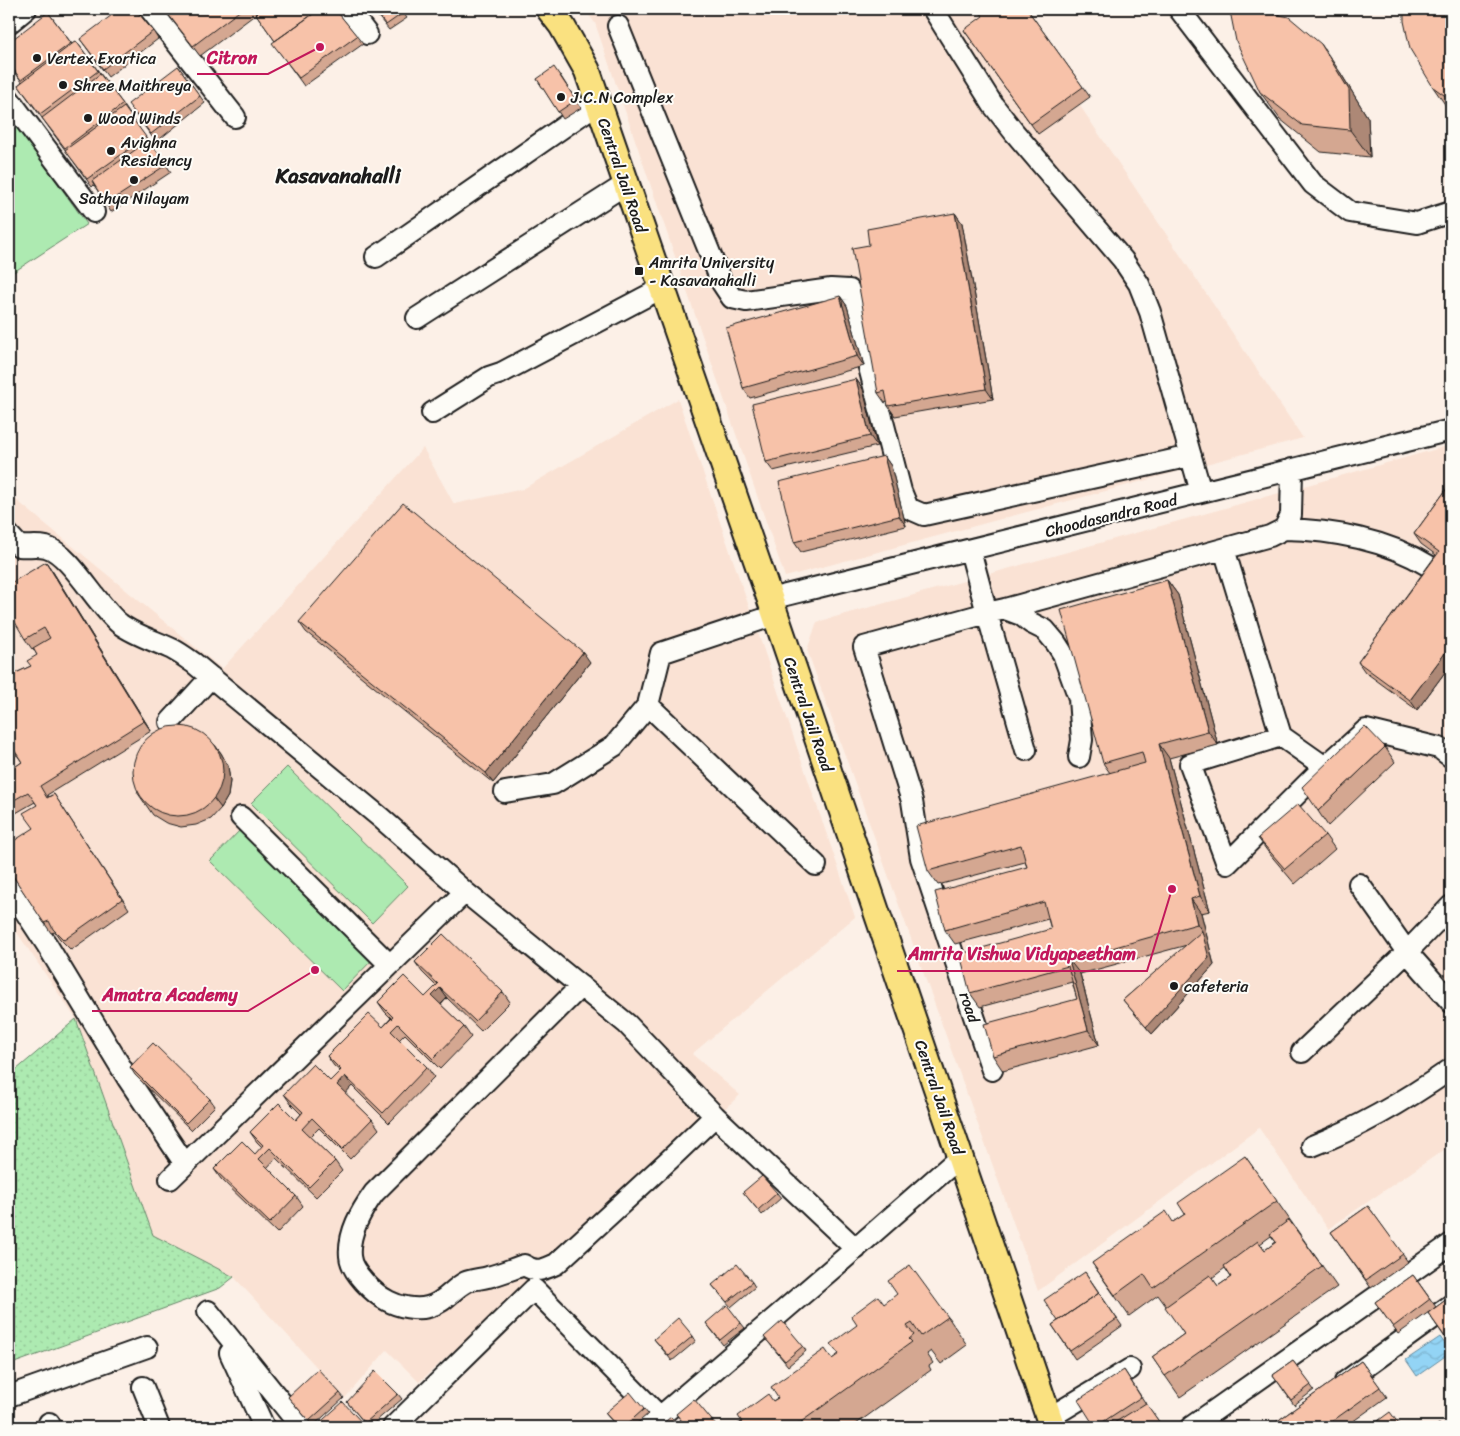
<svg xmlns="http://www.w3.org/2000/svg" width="1460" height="1436" font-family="Sriracha,sans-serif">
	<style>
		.built { fill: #fae2d4 }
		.grass { fill: url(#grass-dots); stroke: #648366 }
		.park { fill: #adeab1; stroke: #648366 }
		.water { fill: url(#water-waves); stroke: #638a9e }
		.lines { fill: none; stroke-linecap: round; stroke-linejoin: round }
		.minor-casing { stroke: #1c1c1c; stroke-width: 24 }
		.major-casing { stroke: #1c1c1c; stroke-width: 29 }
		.minor { stroke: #fdfcf7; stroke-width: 20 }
		.major { stroke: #fae180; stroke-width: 25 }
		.wall { fill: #d4a791; stroke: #1c1c1c; fill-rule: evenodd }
		.shaded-wall { fill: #ad8876; stroke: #1c1c1c }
		.building { fill: #f7c2a9; stroke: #1c1c1c }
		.poi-dot { fill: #1c1c1c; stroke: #fdfcf7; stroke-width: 2 }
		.labels { text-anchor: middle; stroke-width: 4; stroke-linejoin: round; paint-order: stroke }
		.poi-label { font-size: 16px; fill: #1c1c1c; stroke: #fdfcf7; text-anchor: start }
		.street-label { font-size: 16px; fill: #1c1c1c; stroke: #fdfcf7 }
		.district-label { font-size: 21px; font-weight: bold; fill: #1c1c1c; stroke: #fdfcf7 }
		.leader { fill: none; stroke: #c2185b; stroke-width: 2 }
		.callout-dot { fill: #c2185b; stroke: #fdfcf7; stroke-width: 2 }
		.callout-label { font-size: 18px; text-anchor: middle; font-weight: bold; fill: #c2185b; stroke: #fdfcf7; stroke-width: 4; stroke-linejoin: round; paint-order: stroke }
	</style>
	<defs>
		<pattern id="grass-dots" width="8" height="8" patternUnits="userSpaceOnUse" patternTransform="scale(1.25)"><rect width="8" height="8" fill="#adeab1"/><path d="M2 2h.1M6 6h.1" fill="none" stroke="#94c898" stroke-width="1.8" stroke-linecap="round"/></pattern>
		<pattern id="water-waves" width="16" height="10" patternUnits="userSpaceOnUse" patternTransform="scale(1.25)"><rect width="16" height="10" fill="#93d4f5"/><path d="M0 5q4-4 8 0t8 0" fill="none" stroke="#7eb5d1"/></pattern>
	</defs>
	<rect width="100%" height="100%" fill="#fcf0e7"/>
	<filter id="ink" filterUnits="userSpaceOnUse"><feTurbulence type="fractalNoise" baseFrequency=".02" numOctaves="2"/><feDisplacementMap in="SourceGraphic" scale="10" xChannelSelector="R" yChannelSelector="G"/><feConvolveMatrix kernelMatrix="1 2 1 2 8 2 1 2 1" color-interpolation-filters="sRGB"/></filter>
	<g filter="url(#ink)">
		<path class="built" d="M584 9H1015L1303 438 785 577 595 23Z
			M678 399 855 917 692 1054 740 1095 419 1382 387 1350 345 1398 234 1277 153 1235 76 1019 9 921V494L222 669 423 448 454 504 523 489Z
			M1451 445V1145L1328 1229 1259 1128 1038 1291 807 650 817 622Z"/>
		<path class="grass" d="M76 1019 153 1235 234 1277 220 1288 9 1365V1076Z"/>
		<path class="park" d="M9 116 87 224 9 275Z
			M287 767 408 886 372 923 251 803Z
			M244 826 376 956 342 991 210 861Z"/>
		<path class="water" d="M1440 1337 1451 1352 1417 1376 1406 1360Z"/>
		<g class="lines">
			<defs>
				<path id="minor" d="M150 9 235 117
					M348 9 367 34
					M933 9 993 105 1014 132 1123 260 1139 284 1150 312 1201 492
					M1179 9 1313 184 1350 212 1417 223 1451 212
					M9 23 26 9
					M618 26 722 283 732 298 746 301 831 289 849 290 901 491 908 508 924 515 1191 456
					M9 99 94 212
					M376 257 598 103
					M417 318 626 184
					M432 413 489 377 501 373 662 288
					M1284 529C1333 530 1387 540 1429 566
					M9 535 19 546C28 547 37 545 46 547 71 554 97 606 120 624 135 635 155 641 172 649 180 653 188 659 195 664L381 818 465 892 627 1024 715 1116 856 1249
					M1224 549 1281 736 1325 767 1366 730 1439 748 1451 757
					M970 550 987 613 1005 609 1270 536 1284 529 1291 515 1292 469
					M770 599 1451 430
					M1005 609 1021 615 1031 623 1045 630 1056 643 1063 654 1079 698 1082 740 1079 757
					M648 705 816 865
					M170 722 211 677
					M1281 736 1190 764 1227 864 1321 770
					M505 792 553 784 614 746 648 705 661 653 775 615
					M241 817 390 965
					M9 887 47 945 128 1079 185 1164
					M1451 906 1407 952 1451 1002
					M581 986 374 1193C361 1211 348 1233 350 1256 351 1272 374 1294 388 1301 399 1307 416 1310 428 1307 445 1303 452 1289 466 1282 472 1279 481 1279 488 1277 500 1274 512 1269 524 1265 536 1273 543 1270 556 1264L669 1160 715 1116
					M1302 1052 1407 952 1359 884
					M992 1070 921 858 912 801 864 647 987 613 1026 750
					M1312 1146C1361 1127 1408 1099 1451 1069
					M170 1179 465 892
					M208 1311 301 1427
					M230 1353 264 1427
					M1345 1382 1451 1305
					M143 1387 159 1427
					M9 1396 147 1347
					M1049 1418 1130 1369
					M49 1423 51 1427
					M393 1427 534 1289 660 1417
					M648 1427 846 1257 960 1157
					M1191 1427 1451 1244"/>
				<path id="major" d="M549 9 562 26 587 70 770 599 1052 1427"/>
			</defs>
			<use href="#minor" class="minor-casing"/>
			<use href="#major" class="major-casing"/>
			<use href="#minor" class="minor"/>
			<use href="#major" class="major"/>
		</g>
		<path class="wall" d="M164 9H254L257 13 258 12 256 9H335L363 44 304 86 278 50 275 41 256 14 200 56Z
			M372 9H400L407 18 389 30Z
			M401 9H416L406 15Z
			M1027 9 1090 97 1038 134 964 30Z
			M1230 9H1280V15L1340 72 1368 118 1370 157 1321 152 1280 119 1260 92 1232 10Z
			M1451 9V113L1433 87Z
			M48 12 72 44 76 41 123 104 148 141 149 140 171 172 111 212 94 185 92 187 18 85 22 82 9 64Z
			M153 31 158 39 108 77 80 39Z
			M178 66 205 103 156 142 133 111Z
			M560 75 581 108 563 119 537 79Z
			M955 213 962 223 993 399 895 416 888 406 887 402 885 403 878 393 869 245Z
			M840 296 847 306 864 366 750 398 743 388Z
			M856 379 863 389 877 446 773 471 766 462Z
			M884 456 891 466 906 526 801 552 794 542Z
			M1451 483V664L1417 710 1365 672 1358 662 1436 555 1421 544 1414 534Z
			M46 562 53 572 151 731 47 795 48 797 54 794 129 909 71 950 60 939 55 932 51 933 9 870 34 828 37 805 35 802 9 817V771L22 762 17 755 11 756 9 753V684L18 672 31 666 37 655 33 648 32 649 25 639Z
			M1167 580 1178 595 1218 745 1169 758 1210 911 1201 913 1214 965 1152 1034 1129 1007 1123 1000 1187 945 1080 974 1099 1045 1003 1071 993 1056 1077 999 1072 982 980 1007 970 993 1051 929 1048 919 955 944 945 930 1027 867 1025 862 938 885 928 871 1110 773 1103 763Z
			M299 622 590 662 493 783 306 632Z
			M214 744 221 753 228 766 230 781 228 796 221 808 211 819 196 825 181 827 166 823 153 815 137 792Z
			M1385 747 1395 762 1328 826 1318 811Z
			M1325 835 1335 849 1295 884 1268 852 1258 838Z
			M415 962 503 992 510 1002 481 1031 447 998 441 1005 464 1027 471 1037 440 1069 405 1034 399 1040 427 1067 434 1077 389 1123 352 1086 345 1093 372 1119 379 1129 350 1159 319 1128 310 1137 335 1161 342 1171 316 1197 276 1158 267 1168 296 1196 303 1206 277 1233 221 1179 214 1169 255 1154 262 1147 257 1142 250 1132 296 1120 301 1114 291 1104 284 1094 330 1081 340 1071 334 1066 327 1056 383 1027 391 1018 385 1012 378 1002 425 997 436 986 422 972Z
			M130 1067 210 1099 215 1106 191 1130 135 1075Z
			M1245 1156 1337 1287 1180 1397 1152 1357 1184 1334 1166 1306 1158 1295 1129 1316 1092 1263 1173 1222 1185 1214ZM1271 1236 1276 1242 1265 1250 1260 1244ZM1225 1268 1231 1277 1218 1286 1212 1278Z
			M743 1192 777 1193 781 1198 762 1215Z
			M1368 1206 1408 1262 1371 1288 1331 1232Z
			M1085 1272 1122 1326 1075 1359 1052 1325 1058 1321Z
			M1413 1275 1436 1307 1398 1334 1375 1302Z
			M752 1282 755 1287 731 1307 712 1285Z
			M1451 1296V1346L1428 1313Z
			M884 1304 948 1317 967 1345 941 1364 931 1351 927 1354 933 1363 929 1366 931 1370 852 1427H734L773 1401 839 1354 857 1325Z
			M706 1323H741L745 1328 723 1345Z
			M693 1336 696 1341 672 1361 654 1339Z
			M764 1337 803 1346 806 1351 788 1366Z
			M1293 1361 1314 1390 1294 1405 1273 1375Z
			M1361 1361 1387 1397 1345 1427H1269Z
			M1124 1370 1146 1404 1163 1427H1117L1115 1425 1114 1426 1115 1427H1095Z
			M340 1393 344 1398 313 1426 288 1397Z
			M398 1394 402 1399 369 1427H368L347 1402Z
			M644 1409 648 1414 633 1427H617L605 1413Z
			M676 1414 715 1424 717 1427H686Z"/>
		<path class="shaded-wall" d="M1271 9H1280L1279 21Z
			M1321 44 1340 72 1368 118 1370 157 1350 130Z
			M955 213 962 223 993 399 986 389Z
			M840 296 847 306 864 366 857 356Z
			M856 379 863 389 877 446 870 436Z
			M884 456 891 466 906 526 899 516Z
			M46 562 53 572 151 731 144 721Z
			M1167 580 1178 595 1218 745 1208 731Z
			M1451 645V664L1417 710 1410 700Z
			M583 652 590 662 493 783 486 773Z
			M214 744 221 753 228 766 230 781 228 796 221 808 214 799Z
			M1159 744 1169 758 1210 911 1200 896Z
			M1191 899 1201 913 1214 965 1152 1034 1146 1027 1202 931 1197 924Z
			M1069 960 1080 974 1099 1045 1088 1030Z
			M440 988 447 998 439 1006 432 996Z
			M345 1076 352 1086 344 1095 337 1085Z"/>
		<path class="building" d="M120 9H135L153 31 103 69 80 39Z
			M164 9H242L193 46Z
			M262 9H320L275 41 256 14Z
			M320 9H335L357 36 299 78 272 43Z
			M373 9H400L403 13 386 25Z
			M978 9H1027L1083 87 1031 124 964 30 983 16Z
			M1252 9 1289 17 1321 44 1349 90 1350 130 1302 125 1260 92 1236 41 1230 11Z
			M1404 9H1451V100L1433 87 1410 49 1404 21Z
			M48 12 71 43 21 80 9 63V42Z
			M76 41 98 71 40 114 18 85Z
			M178 66 200 96 151 134 128 104Z
			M554 67 576 100 558 112 537 79Z
			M100 74 123 104 65 148 42 118Z
			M124 107 146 137 87 179 65 150Z
			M149 140 166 165 106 204 92 181Z
			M955 213 986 389 888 406 885 391 878 393 852 248 869 245 867 229Z
			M840 296 857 356 743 388 726 328Z
			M856 379 870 436 766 462 752 404Z
			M884 456 899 516 794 542 779 482Z
			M1451 483V645L1410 700 1358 662 1439 552 1414 534Z
			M403 503 583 652 486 773 299 622Z
			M46 562 144 721 40 786 47 798 54 794 122 899 64 940 53 929 49 921 44 923 9 870V844L34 828 23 813 37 805 28 792 9 803V771L22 762 11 745H9V684L14 672H18L31 666 27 661 37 655 33 648 50 638 44 628 25 639 9 612V584Z
			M1167 580 1208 731 1159 744 1200 896 1191 899 1197 924 1069 960 1088 1030 993 1056 984 1024 1077 999 1068 966 970 993 960 954 1051 929 1044 902 945 930 935 892 1027 867 1021 845 928 871 916 826 1145 763 1142 752 1103 763 1061 610Z
			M133 771a45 45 0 1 1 90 0a45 45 0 1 1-90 0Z
			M1365 726 1385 747 1318 811 1302 787Z
			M1298 804 1325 835 1285 869 1258 838Z
			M1202 931 1209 958 1146 1027 1123 1000Z
			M443 934 503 992 475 1021 440 988 432 996 464 1027 433 1059 398 1024 391 1031 427 1067 383 1113 345 1076 337 1085 372 1119 343 1149 312 1118 302 1129 335 1161 309 1187 270 1148 259 1159 296 1196 270 1223 214 1169 242 1141 255 1154 263 1145 250 1132 279 1103 296 1120 303 1112 284 1094 313 1064 330 1081 341 1070 327 1056 369 1014 383 1027 393 1017 378 1002 404 976 425 997 438 984 415 962Z
			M153 1043 210 1099 186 1123 130 1067Z
			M1245 1156 1277 1201 1153 1288 1144 1274 1115 1295 1092 1263 1166 1211 1173 1222 1185 1214 1178 1203Z
			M762 1176 777 1193 758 1210 743 1192Z
			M1368 1206 1403 1254 1366 1280 1331 1232Z
			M1289 1220 1322 1266 1165 1376 1152 1357 1184 1334 1165 1307 1210 1275 1218 1286 1231 1277 1224 1266 1258 1241 1265 1250 1276 1242 1270 1234Z
			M737 1264 752 1282 727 1302 712 1285Z
			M910 1265 948 1317 921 1336 912 1323 907 1326 914 1335 909 1339 912 1342 794 1427H734L742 1422 738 1416 768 1394 773 1401 778 1398 771 1387 825 1349 832 1359 839 1354 831 1344 857 1325 851 1316 878 1296 884 1304 897 1294 888 1281Z
			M1085 1272 1099 1293 1058 1321 1044 1300Z
			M1413 1275 1430 1299 1393 1327 1375 1302Z
			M1099 1293 1117 1319 1070 1351 1052 1325Z
			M1451 1296V1338L1448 1341 1428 1313Z
			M727 1305 741 1323 720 1340 706 1323Z
			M678 1318 693 1336 669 1356 654 1339Z
			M782 1321 803 1346 785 1361 764 1337Z
			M1293 1361 1311 1385 1291 1400 1273 1375Z
			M1361 1361 1380 1387 1324 1427H1269Z
			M318 1369 340 1393 309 1421 288 1397Z
			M1124 1370 1141 1397 1095 1427 1078 1400Z
			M375 1371 398 1394 365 1423 347 1402Z
			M630 1392 644 1409 624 1427H618L605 1413Z
			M694 1399 715 1424 711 1427H687L676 1414Z
			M343 1402 365 1426 363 1427H315Z
			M1146 1403 1162 1426 1159 1427H1141L1138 1423 1141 1427H1117L1114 1423Z
			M1390 1412 1401 1427H1379L1375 1423Z
			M671 1417 680 1427H658Z
			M1111 1421 1115 1427H1102Z
			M1439 1424 1442 1427H1435Z"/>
	</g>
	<g class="poi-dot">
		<circle cx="37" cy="58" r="5"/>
		<circle cx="63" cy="85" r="5"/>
		<circle cx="561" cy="97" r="5"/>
		<circle cx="88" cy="118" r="5"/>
		<circle cx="111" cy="151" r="5"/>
		<circle cx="134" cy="180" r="5"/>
		<rect x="634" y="266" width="10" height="10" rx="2.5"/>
		<circle cx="1174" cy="986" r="5"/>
	</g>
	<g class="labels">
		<g class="poi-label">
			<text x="47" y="64">Vertex Exortica</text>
			<text x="73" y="91">Shree Maithreya</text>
			<text x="571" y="103">J.C.N Complex</text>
			<text x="98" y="124">Wood Winds</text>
			<text x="121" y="148">Avighna<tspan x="121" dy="18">Residency</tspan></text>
			<text x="134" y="204" text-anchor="middle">Sathya Nilayam</text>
			<text x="649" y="268">Amrita University<tspan x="649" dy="18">- Kasavanahalli</tspan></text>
			<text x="1184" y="992">cafeteria</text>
		</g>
		<g class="street-label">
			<text transform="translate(623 175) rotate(71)" y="6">Central Jail Road</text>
			<text transform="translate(1111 515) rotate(-14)" y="6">Choodasandra Road</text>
			<text transform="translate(809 714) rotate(71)" y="6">Central Jail Road</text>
			<text transform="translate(970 1007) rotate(71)" y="6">road</text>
			<text transform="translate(940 1097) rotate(71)" y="6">Central Jail Road</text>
		</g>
		<g class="district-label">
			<text x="338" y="183">Kasavanahalli</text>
		</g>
	</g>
	<path class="leader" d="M320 47L268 74H197M1172 889L1147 971H897M315 970L248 1011H92"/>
	<g class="callout-dot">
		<circle cx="320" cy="47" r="5"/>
		<circle cx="1172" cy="889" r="5"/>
		<circle cx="315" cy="970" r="5"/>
	</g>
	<g class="callout-label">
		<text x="232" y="64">Citron</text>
		<text x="1022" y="960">Amrita Vishwa Vidyapeetham</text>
		<text x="170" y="1001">Amatra Academy</text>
	</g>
	<rect width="1460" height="1436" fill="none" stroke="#fdfcf7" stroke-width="30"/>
	<rect x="15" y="15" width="1430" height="1406" fill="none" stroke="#1c1c1c" stroke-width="2" filter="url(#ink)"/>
</svg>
